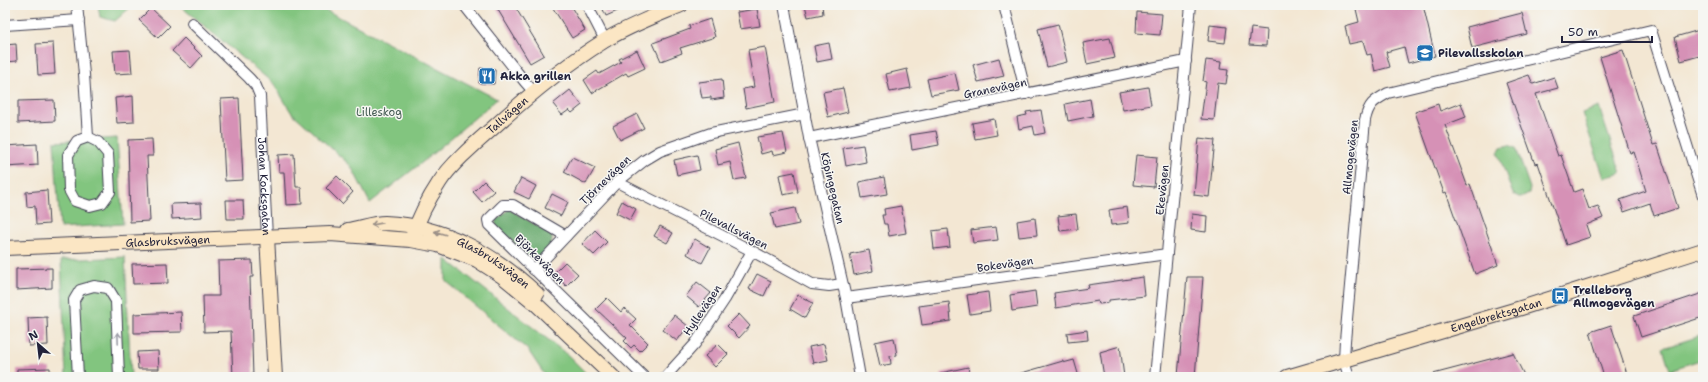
<svg xmlns="http://www.w3.org/2000/svg" width="1708" height="382" font-family="'Shantell Sans',sans-serif">
	<style>
		.green { fill: #82c57f; stroke: #52745d }
		.forest { fill: #69aa6e; stroke: #466654 }
		.building { fill: #d691b6 }
		.lines { fill: none; stroke-linecap: round; stroke-linejoin: round }
		.street-casing { stroke: #414052; stroke-width: 12 }
		.secondary-casing { stroke: #414052; stroke-width: 16 }
		.street { stroke: #fff; stroke-width: 10 }
		.secondary { stroke: #fbe6c4; stroke-width: 14 }
		.oneway { stroke: #998e86 }
		.oneway2 { stroke: #9c9ca7 }
		.labels { text-anchor: middle; stroke-width: 3; stroke-linejoin: round; paint-order: stroke }
		.poi-label { font-size: 11px; font-weight: bold; fill: #22223b; stroke: #f6f6f2; text-anchor: start }
		.street-label { font-size: 11px; fill: #22223b; stroke: #f6f6f2 }
		.park-label { font-size: 11px; fill: #445b53; stroke: #f6f6f2 }
	</style>
	<rect width="100%" height="100%" fill="#f6f6f2"/>
	<filter id="ink" filterUnits="userSpaceOnUse"><feTurbulence type="fractalNoise" baseFrequency=".025" numOctaves="2"/><feDisplacementMap in="SourceGraphic" scale="8" xChannelSelector="R" yChannelSelector="G"/><feConvolveMatrix kernelMatrix="1 2 1 2 8 2 1 2 1" color-interpolation-filters="sRGB"/></filter>
	<filter id="wash" filterUnits="userSpaceOnUse"><feTurbulence type="fractalNoise" baseFrequency=".012" numOctaves="4" result="noise"/><feDisplacementMap in="SourceGraphic" scale="16" xChannelSelector="R" yChannelSelector="G"/><feGaussianBlur stdDeviation="0.9" result="paint"/><feColorMatrix in="noise" values="0 0 0 0 0 0 0 0 0 0 0 0 0 0 0 0 0 1.4 0 .05"/><feComposite in="paint" operator="in"/></filter>
	<g filter="url(#wash)">
		<rect width="100%" height="100%" fill="#f3e7d3"/>
		<path class="green" d="M98 5H133L115 21 100 17Z
			M179 5H316L497 99 424 161 370 203 351 166 291 112 274 84Z
			M1599 107 1621 173 1604 178 1582 113Z
			M117 138 123 224 60 228 54 142Z
			M1509 145 1516 148 1530 188 1529 194 1521 198 1513 194 1498 153 1501 147Z
			M125 257 131 377H66L61 260Z
			M446 259 569 356 590 377H546L528 350 446 281Z
			M1703 335V359L1670 370 1663 348Z"/>
		<path class="forest" d="M509 209 551 234C556 246 543 255 533 261L496 226 495 221Z"/>
		<g id="blocks">
			<path class="building" d="M495 5H514L544 55 530 63Z
				M551 5H570L585 30 572 38Z
				M601 5H631L606 16Z
				M805 5H822L823 14 808 17Z
				M1359 5H1423L1435 56 1408 63 1404 47 1386 52 1390 67 1375 71 1371 54 1367 55 1363 41 1349 44 1345 26 1359 22 1356 9 1360 8Z
				M151 8 170 26 158 38 139 20Z
				M757 9 760 26 740 29 737 12Z
				M1137 12 1162 14 1160 35 1136 33Z
				M1522 13 1527 34 1472 48 1467 27Z
				M710 19 715 37 680 48 682 53 661 61 653 43 690 29 689 26Z
				M1058 24 1067 62 1047 67 1038 29Z
				M1210 25 1227 27 1225 43 1208 41Z
				M1251 28 1267 30 1266 46 1249 45Z
				M1703 29V55L1681 61 1675 37Z
				M184 38 202 56 191 68 172 51Z
				M1110 38 1115 58 1087 64 1083 43Z
				M53 43 55 74 38 75 36 44Z
				M829 43 832 59 817 62 814 46Z
				M16 44 17 61 5 62V45Z
				M765 47 775 102 746 108 743 89 754 87 748 50Z
				M130 50 132 73 115 74 113 51Z
				M637 50 645 68 628 76 626 73 592 93 584 80 597 71 599 74 621 62 619 59Z
				M1623 50 1653 145 1657 144 1678 208 1654 216 1650 203 1624 212 1620 200 1646 191 1634 152 1630 153 1600 57Z
				M999 58 1004 76 978 82 973 65Z
				M1206 60 1221 62 1220 69 1228 70 1226 84 1218 83 1214 120 1201 119 1206 82 1203 81Z
				M480 68 495 70 494 84 479 83Z
				M907 69 911 88 890 92 886 74Z
				M955 73 959 90 931 95 927 79Z
				M1529 75 1533 84 1554 77 1558 88 1536 94 1558 156 1561 155 1574 192 1582 189 1589 209 1598 206 1603 218 1586 225 1590 237 1566 245 1538 163 1535 164 1506 83Z
				M722 79 724 98 711 100V97L702 98 699 82Z
				M1148 87 1151 105 1123 110 1119 92Z
				M843 88 848 112 828 117 823 92Z
				M570 90 582 105 572 113 569 110 562 115 553 104Z
				M133 96 134 122 117 123 115 98Z
				M239 98 243 180 225 181 221 99Z
				M1090 99 1093 116 1068 121 1065 104Z
				M54 100 55 121 18 123V101Z
				M1461 103 1466 117 1445 125 1467 185 1470 184 1498 265 1475 274 1446 192 1444 193 1415 112 1438 104 1440 111Z
				M1041 110 1045 133 1035 135 1033 126 1019 129 1017 117 1027 115 1026 112Z
				M637 114 644 128 620 140 613 126Z
				M994 119 997 135 975 139 972 123Z
				M936 131 939 145 912 150 910 135Z
				M783 133 787 152 773 155 772 151 761 154 757 137Z
				M1199 138 1215 140 1209 197 1194 195Z
				M152 139 153 156H147L150 221 130 222 128 140Z
				M738 143 746 178 734 180 730 162 718 165 715 149Z
				M37 144 38 165 5 167V146Z
				M863 145 866 162 846 166 843 148Z
				M294 154 296 187H301L302 204 286 205 284 172H279L278 155Z
				M697 155 700 170 677 175 674 160Z
				M1136 155 1157 157 1154 187 1133 185Z
				M572 157 595 168 586 184 564 172Z
				M794 172 798 192 783 195 779 175Z
				M337 176 353 192 342 204 326 188Z
				M884 177 887 194 862 198 859 182Z
				M521 178 536 186 529 199 514 192Z
				M484 181 494 191 482 202 473 192Z
				M47 190 49 224 36 225 35 206 27 207 26 192Z
				M552 194 568 202 561 216 545 208Z
				M226 200H243L244 219H227Z
				M622 201 636 209 630 220 616 213Z
				M201 203 202 217 172 219 171 204Z
				M901 206 906 233 889 236 887 224H884L882 215H885L884 209Z
				M1127 207 1129 223 1111 225 1109 210Z
				M795 208 799 224 775 229 771 213Z
				M1076 214 1078 229 1060 231 1058 216Z
				M1192 214 1207 216 1206 232 1191 230Z
				M1035 218 1037 235 1019 237 1017 221Z
				M660 226 673 233 667 243 654 236Z
				M996 227 998 240 973 243 971 230Z
				M948 229 950 247 934 249 932 231Z
				M595 230 607 242 594 255 582 244Z
				M695 239 710 248 702 263 687 254Z
				M869 250 873 271 854 275 850 254Z
				M252 260 253 277H250L253 377H233L231 331 204 332 203 296H219L218 261Z
				M565 262 578 274 566 286 554 273Z
				M167 263 168 283 133 284 132 264Z
				M52 268V288L16 290V269Z
				M757 274 771 281 764 296 749 289Z
				M1143 277 1145 296 1109 300V303L1099 304 1098 301 1056 308 1054 293 1089 288 1088 285Z
				M1187 277H1203L1195 377 1178 376Z
				M697 282 711 293 699 307 686 296Z
				M1035 291 1037 307 1012 311 1010 295Z
				M988 292 990 311 970 314 967 295Z
				M1703 293V317L1641 337 1634 316Z
				M798 295 813 303 805 318 790 309Z
				M607 298 621 312 624 308 636 319 630 325 648 343 640 351 634 345 631 348 624 341 627 338 596 309Z
				M949 302 951 321 922 325 919 306Z
				M181 312 182 332 134 333V314Z
				M739 314 750 326 739 338 727 326Z
				M674 315 688 326 677 341 663 330Z
				M47 317 48 345 29 346 28 318Z
				M1611 325 1628 377H1604L1590 332Z
				M1087 330 1088 340 1068 342 1067 333Z
				M894 338 897 355 890 356 891 364 880 366 875 342Z
				M718 344 728 354 715 367 705 356Z
				M824 344 828 360 813 363 809 347Z
				M1120 346 1124 377H1104L1100 352Z
				M158 351 159 369H138L137 352Z
				M1513 353 1525 377H1434L1433 374Z
				M1074 360 1079 377H1018V374L1063 361V363Z
				M968 367 970 377H942L941 373Z
				M50 368V377H17V369Z"/>
		</g>
	</g>
	<g filter="url(#ink)">
		<use href="#blocks" fill-opacity="0" stroke="#414052" stroke-width="1"/>
		<g class="lines">
			<defs>
				<g id="street">
					<path d="M77 5 84 74 88 137"/>
					<path d="M464 5 525 82 533 91"/>
					<path d="M587 5 605 40"/>
					<path d="M784 5 809 138 846 298 860 377"/>
					<path d="M1004 5 1026 94"/>
					<path id="s1" d="M192 23 249 78 256 86 260 96 267 237"/>
					<path d="M5 25 79 20"/>
					<path d="M88 137 98 142 108 154 110 192 102 203 90 206 75 201 69 190 68 155 77 141Z"/>
					<path d="M809 138 1186 61"/>
					<path d="M617 182 752 251 812 284 829 286 842 284"/>
					<path d="M566 236 513 205H503L488 220 489 225 644 377"/>
					<path d="M534 270 617 182 645 160 660 151 711 133 805 114"/>
					<path d="M846 298 1167 254"/>
					<path d="M78 377 74 300 80 290 94 286 108 288 116 301 119 377"/>
					<path d="M665 377 695 344 725 299 752 251"/>
					<path d="M1155 377 1191 5"/>
					<path d="M1349 377 1344 360 1345 341 1365 120C1369 103 1374 101 1388 93L1651 30 1703 196"/>
				</g>
				<g id="secondary">
					<path id="s2" d="M348 230C360 228 373 223 385 223 443 225 496 255 537 294"/>
					<path d="M267 237 275 377"/>
					<path id="s3" d="M411 240C418 220 427 201 439 183 451 164 477 142 494 127 529 95 564 66 604 41 628 26 655 16 681 5"/>
					<path id="s4" d="M5 248 330 234 411 240 438 245 477 260 502 276 535 303 613 377"/>
					<path id="s5" d="M1287 377 1521 308 1703 250"/>
				</g>
			</defs>
			<use href="#street" class="street-casing"/>
			<use href="#secondary" class="secondary-casing"/>
			<use href="#street" class="street"/>
			<use href="#secondary" class="secondary"/>
		</g>
		<defs><path id="oneway-shaft" d="M-6 0H5M1.5-3L5.5 0L1.5 3" fill="none" stroke-width="1.6" stroke-linecap="round" stroke-linejoin="round"/></defs>
		<g class="oneway">
			<use href="#oneway-shaft" transform="translate(377 224) rotate(169)"/>
			<use href="#oneway-shaft" transform="translate(440 233) rotate(-164)"/>
		</g>
		<use class="oneway2" href="#oneway-shaft" transform="translate(118 338) rotate(-92)"/>
	</g>
	<defs>
		<symbol id="school-square" viewBox="-11 -11 22 22"><rect x="-9" y="-9" width="18" height="18" rx="4" fill="#1f6fb2" stroke="#f6f6f2"/><path d="M0-5L7-2L0 1L-7-2ZM-4 1L0 2.5L4 1V4Q0 6-4 4Z" fill="#fff"/></symbol>
		<symbol id="restaurant-square" viewBox="-11 -11 22 22"><rect x="-9" y="-9" width="18" height="18" rx="4" fill="#1f6fb2" stroke="#f6f6f2"/><path d="M-5-6h1v4h1v-4h1v4h1v-4h1v5L-1.5 .5V6h-2V.5L-5-1ZM5-6V6H3V1.5H1.5Q1.5-4 5-6Z" fill="#fff"/></symbol>
		<symbol id="bus-square" viewBox="-11 -11 22 22"><rect x="-9" y="-9" width="18" height="18" rx="4" fill="#1f6fb2" stroke="#f6f6f2"/><path d="M-5-6H5V4H4V6H2V4H-2V6H-4V4H-5ZM-3.5-4V0h7V-4ZM-3.5 1.2v1.5H-2V1.2ZM2 1.2v1.5H3.5V1.2Z" fill="#fff"/></symbol>
	</defs>
	<g fill-rule="evenodd">
		<use href="#school-square" x="1415" y="43" width="20" height="20"/>
		<use href="#restaurant-square" x="477" y="66" width="20" height="20"/>
		<use href="#bus-square" x="1550" y="286" width="20" height="20"/>
	</g>
	<g class="labels">
		<g class="poi-label">
			<text x="1438" y="57">Pilevallsskolan</text>
			<text x="500" y="80">Akka grillen</text>
			<text x="1573" y="294">Trelleborg<tspan x="1573" dy="13">Allmogevägen</tspan></text>
		</g>
		<g class="street-label">
			<text transform="translate(995 88) rotate(-12)" y="4">Granevägen</text>
			<text dy="4" stroke="none"><textPath href="#s3" startOffset="160">Tallvägen</textPath></text>
			<text transform="translate(1350 157) rotate(-84)" y="4">Allmogevägen</text>
			<text transform="translate(605 180) rotate(-44)" y="4">Tjörnevägen</text>
			<text dy="4" stroke="none"><textPath href="#s1" startOffset="191">Johan Kocksgatan</textPath></text>
			<text transform="translate(833 188) rotate(77)" y="4">Köpingegatan</text>
			<text transform="translate(1162 190) rotate(-84)" y="4">Ekevägen</text>
			<text transform="translate(734 229) rotate(27)" y="4">Pilevallsvägen</text>
			<text dy="4" stroke="none"><textPath href="#s4" startOffset="163">Glasbruksvägen</textPath></text>
			<text transform="translate(540 259) rotate(45)" y="4">Björkevägen</text>
			<text dy="4" stroke="none"><textPath href="#s2" startOffset="155">Glasbruksvägen</textPath></text>
			<text transform="translate(1005 264) rotate(-8)" y="4">Bokevägen</text>
			<text transform="translate(702 310) rotate(-56)" y="4">Hyllevägen</text>
			<text dy="4" stroke="none"><textPath href="#s5" startOffset="218">Engelbrektsgatan</textPath></text>
		</g>
		<g class="park-label">
			<text x="379" y="116">Lilleskog</text>
		</g>
	</g>
	<rect width="1708" height="382" fill="none" stroke="#f6f6f2" stroke-width="20"/>
	<g transform="translate(38 344) rotate(332)" stroke="#f6f6f2" stroke-width="3" paint-order="stroke">
	<path d="M0-3L7 15L0 10L-7 15Z" fill="#22223b"/>
	<text y="-6" font-size="11" font-weight="bold" text-anchor="middle" fill="#22223b">N</text>
	</g>
	<path d="M1562 36v6h90v-6" fill="none" stroke="#22223b" stroke-width="2"/>
	<text x="1568" y="36" font-size="12" fill="#22223b" stroke="#f6f6f2" stroke-width="3" paint-order="stroke">50 m</text>
</svg>
